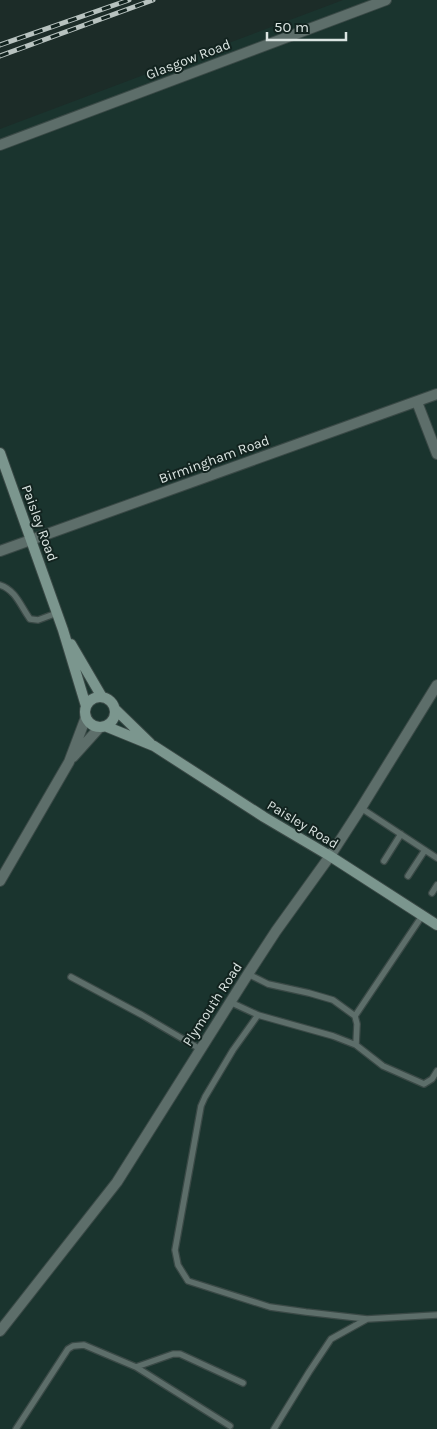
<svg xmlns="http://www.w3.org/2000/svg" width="437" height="1429" font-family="Karla,sans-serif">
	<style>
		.built { fill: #1a342e }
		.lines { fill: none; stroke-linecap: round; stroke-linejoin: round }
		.service-casing { stroke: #3a4946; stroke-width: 8 }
		.minor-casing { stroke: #3a4946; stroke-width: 12 }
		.tertiary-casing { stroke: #3a4946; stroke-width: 12 }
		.secondary-casing { stroke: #3a4946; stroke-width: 12 }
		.service { stroke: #5d6e6a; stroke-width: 5.5 }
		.minor { stroke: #5d6e6a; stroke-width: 10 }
		.tertiary { stroke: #5d6e6a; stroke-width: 10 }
		.secondary { stroke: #7b968e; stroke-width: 10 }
		.rail-casing { stroke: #b7c2bf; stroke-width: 5 }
		.rail { stroke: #12231f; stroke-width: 3; stroke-dasharray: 9; stroke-linecap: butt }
		.labels { text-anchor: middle; stroke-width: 4; stroke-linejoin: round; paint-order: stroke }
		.street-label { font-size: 14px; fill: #dae4e1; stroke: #12231f }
	</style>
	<rect width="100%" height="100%" fill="#1c2c28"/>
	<path class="built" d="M343 0H437V1429H0V129Z"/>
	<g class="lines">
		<defs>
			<path id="service" d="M0 585C16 590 21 607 30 619L38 620 57 613
				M361 808 437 858
				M384 861 401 834
				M408 876 425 850
				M432 893 437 885
				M248 974 268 984 309 993 333 1000 355 1016 357 1024 356 1045
				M71 977 142 1015 200 1049
				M230 1002 258 1015 333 1036 356 1045 383 1066 424 1084 432 1079 437 1071
				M258 1015 233 1050 205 1097 201 1106 175 1250 178 1265 188 1281 270 1307 306 1312 367 1319
				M355 1016 422 916
				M136 1367 230 1426
				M16 1429 68 1349 73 1346 84 1345 136 1367 173 1354H180L243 1383
				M274 1429 309 1372 331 1339 367 1319 437 1315"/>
			<path id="minor" d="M0 145 386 0
				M417 402 437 454
				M0 551 437 394
				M0 1331 117 1182 248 974 276 931 330 856 361 808 437 685"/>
			<path id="tertiary" d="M73 757 100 727
				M0 881 69 762 86 717"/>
			<path id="secondary" d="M0 453 63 630 86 706
				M71 644 102 697
				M85 712a15 15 0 1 1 30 0a15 15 0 1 1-30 0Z
				M115 709 150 743
				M105 726 154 746 264 817 330 856 437 925"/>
		</defs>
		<use href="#service" class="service-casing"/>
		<use href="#minor" class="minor-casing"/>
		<use href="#tertiary" class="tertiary-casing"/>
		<use href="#secondary" class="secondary-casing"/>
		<use href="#service" class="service"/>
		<use href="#minor" class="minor"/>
		<use href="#tertiary" class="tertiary"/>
		<use href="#secondary" class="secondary"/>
		<defs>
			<path id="rail" d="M0 45 129 0
				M0 56 153 0"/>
		</defs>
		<use href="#rail" class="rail-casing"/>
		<use href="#rail" class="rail"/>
	</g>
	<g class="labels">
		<g class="street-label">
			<text transform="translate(188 59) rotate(-21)" y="5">Glasgow Road</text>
			<text transform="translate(214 459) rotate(-20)" y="5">Birmingham Road</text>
			<text transform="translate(40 523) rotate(70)" y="5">Paisley Road</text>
			<text transform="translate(303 824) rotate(31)" y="5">Paisley Road</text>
			<text transform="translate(212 1004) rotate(-57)" y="5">Plymouth Road</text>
		</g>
	</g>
	<path d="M267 32v8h79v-8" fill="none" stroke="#dae4e1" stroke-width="2.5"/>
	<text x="274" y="32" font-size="15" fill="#dae4e1" stroke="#12231f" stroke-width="4" paint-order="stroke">50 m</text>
</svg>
